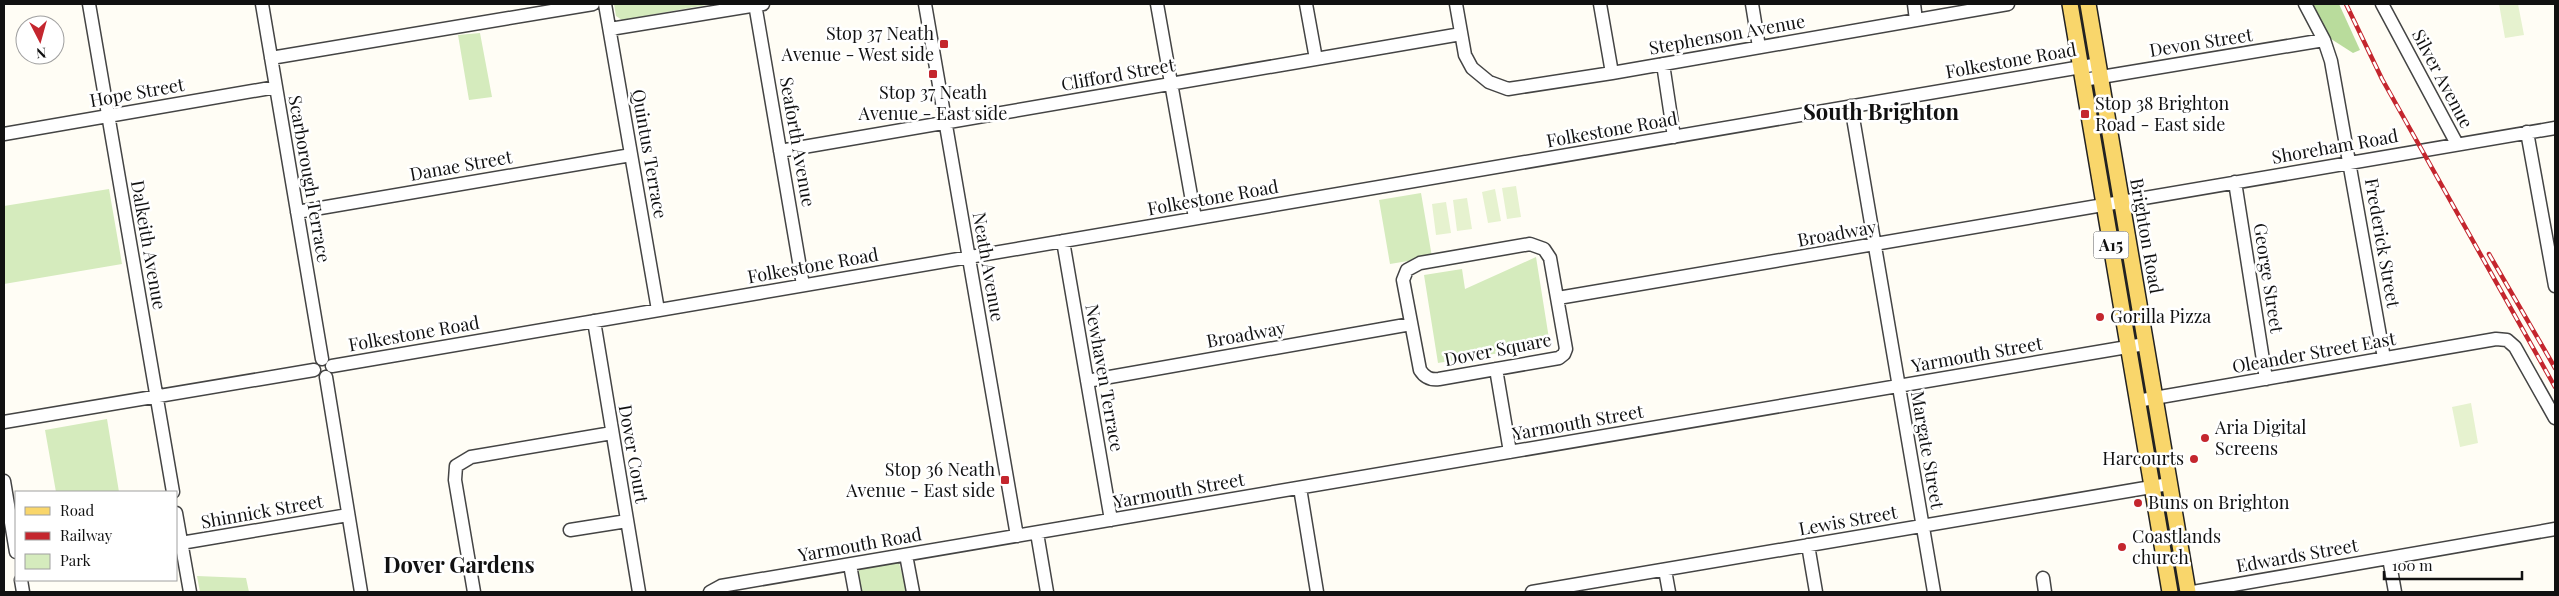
<svg xmlns="http://www.w3.org/2000/svg" width="2559" height="596" font-family="'Playfair Display',serif">
	<style>
		.green { fill: #d5ebbd }
		.forest { fill: #b9dc9c }
		.pitch { fill: #e6f2cf }
		.lines { fill: none; stroke-linecap: round; stroke-linejoin: round }
		.minor-casing { stroke: #444; stroke-width: 15 }
		.major-casing { stroke: #222; stroke-width: 18 }
		.minor { stroke: #fff; stroke-width: 12 }
		.major { stroke: #f9d66b; stroke-width: 15 }
		.rail-casing { stroke: #c4262e; stroke-width: 4.5 }
		.rail { stroke: #fff; stroke-width: 2.5; stroke-dasharray: 8; stroke-linecap: butt }
		.poi-dot { fill: #c4262e; stroke: #fff; stroke-width: 2 }
		.labels { text-anchor: middle; stroke-width: 5; stroke-linejoin: round; paint-order: stroke }
		.shield { fill: #fff; stroke: #585858; stroke-width: 1 }
		.shield-label { font-size: 16px; font-weight: bold; fill: #111 }
		.poi-label { font-size: 18px; fill: #111; stroke: #fff; text-anchor: start }
		.street-label { font-size: 18px; fill: #111; stroke: #fff }
		.district-label { font-size: 22px; font-weight: bold; fill: #111; stroke: #fff }
	</style>
	<rect width="100%" height="100%" fill="#fffdf5"/>
	<path class="green" d="M614 4H712L622 20 616 16Z
		M480 33 492 97 469 100 458 35Z
		M109 189 122 264 4 284V206Z
		M1421 193 1432 257 1390 264 1379 200Z
		M1536 257 1550 345 1438 363 1424 275 1462 269 1465 289Z
		M107 419 119 492H56L45 430Z
		M895 562 899 563 907 592H860L857 575 859 570Z
		M197 576 246 578 249 592H200Z"/>
	<path class="forest" d="M2312 4H2339L2360 50 2353 53 2328 37Z"/>
	<path class="pitch" d="M2499 4H2518L2524 35 2505 38Z
		M1516 186 1521 217 1507 219 1502 188Z
		M1495 189 1501 221 1488 223 1482 192Z
		M1467 198 1472 229 1457 231 1453 200Z
		M1446 202 1451 233 1436 235 1432 204Z
		M2471 403 2478 443 2460 447 2452 407Z"/>
	<g class="lines">
		<defs>
			<path id="minor" d="M89 4 173 492
				M262 4 322 359
				M605 4 658 310
				M755 4 803 285
				M925 4 1017 536
				M1157 4 1195 218
				M1306 4 1316 59
				M1456 4 1465 55 1472 68 1489 82 1508 89 1612 73 2008 4
				M1600 4 1612 73
				M1752 4 1759 47
				M1914 4 1916 20
				M2305 4 2324 40 2331 61 2384 358
				M2382 4 2457 144
				M610 29 763 4
				M271 58 593 4
				M1663 64 1674 137
				M2083 80 2324 40
				M1851 106 1934 592
				M2527 132 2555 286
				M4 134 276 87
				M780 151 1461 34
				M2235 182 2266 379
				M297 212 631 155
				M1063 241 1111 520
				M1530 244 1544 249 1550 258 1566 349 1564 354 1559 358 1439 379C1431 380 1425 378 1420 370L1403 280 1407 270 1420 263Z
				M1558 298 2555 128
				M594 321 639 592
				M332 366 2099 64
				M1496 369 1510 452
				M326 377 361 592
				M1087 381 1411 324
				M2137 401 2496 339 2507 340 2515 347 2555 418
				M4 422 314 370
				M4 481 16 552
				M1300 488 1317 592
				M176 513 190 592
				M570 530 627 521
				M1037 533 1047 592
				M181 543 348 515
				M1808 545 1816 592
				M906 555 913 592
				M2389 558 2395 592
				M850 565 855 592
				M1665 570 1669 592
				M2043 578 2045 592
				M21 580 23 592
				M474 592 455 480 456 466 471 457 612 433
				M710 592 721 586 2145 344
				M1532 592 2169 484
				M2193 592 2555 529"/>
			<path id="major" d="M2070 4 2170 592
				M2088 4 2188 592"/>
		</defs>
		<use href="#minor" class="minor-casing"/>
		<use href="#major" class="major-casing"/>
		<use href="#minor" class="minor"/>
		<use href="#major" class="major"/>
		<defs>
			<path id="rail" d="M2346 4 2382 79 2555 387
				M2489 254 2555 368"/>
		</defs>
		<use href="#rail" class="rail-casing"/>
		<use href="#rail" class="rail"/>
	</g>
	<g class="poi-dot">
		<rect x="939" y="39" width="10" height="10" rx="2.5"/>
		<rect x="928" y="69" width="10" height="10" rx="2.5"/>
		<rect x="2080" y="109" width="10" height="10" rx="2.5"/>
		<circle cx="2100" cy="317" r="5"/>
		<circle cx="2205" cy="438" r="5"/>
		<circle cx="2194" cy="459" r="5"/>
		<rect x="1000" y="475" width="10" height="10" rx="2.5"/>
		<circle cx="2138" cy="503" r="5"/>
		<circle cx="2122" cy="547" r="5"/>
	</g>
	<g class="labels">
		<rect class="shield" x="2093.5" y="231.5" width="35" height="27" rx="4"/>
		<g class="shield-label">
			<text x="2111" y="251">A15</text>
		</g>
		<g class="poi-label">
			<text x="934" y="40" text-anchor="end">Stop 37 Neath<tspan x="934" dy="21">Avenue - West side</tspan></text>
			<text x="933" y="99" text-anchor="middle">Stop 37 Neath<tspan x="933" dy="21">Avenue - East side</tspan></text>
			<text x="2095" y="110">Stop 38 Brighton<tspan x="2095" dy="21">Road - East side</tspan></text>
			<text x="2110" y="323">Gorilla Pizza</text>
			<text x="2215" y="434">Aria Digital<tspan x="2215" dy="21">Screens</tspan></text>
			<text x="2184" y="465" text-anchor="end">Harcourts</text>
			<text x="995" y="476" text-anchor="end">Stop 36 Neath<tspan x="995" dy="21">Avenue - East side</tspan></text>
			<text x="2148" y="509">Buns on Brighton</text>
			<text x="2132" y="543">Coastlands<tspan x="2132" dy="21">church</tspan></text>
		</g>
		<g class="street-label">
			<text transform="translate(1727 35) rotate(-10)" y="6">Stephenson Avenue</text>
			<text transform="translate(2201 43) rotate(-9)" y="6">Devon Street</text>
			<text transform="translate(2011 61) rotate(-10)" y="6">Folkestone Road</text>
			<text transform="translate(1118 75) rotate(-10)" y="6">Clifford Street</text>
			<text transform="translate(2442 79) rotate(62)" y="6">Silver Avenue</text>
			<text transform="translate(137 93) rotate(-10)" y="6">Hope Street</text>
			<text transform="translate(1612 130) rotate(-10)" y="6">Folkestone Road</text>
			<text transform="translate(797 142) rotate(80)" y="6">Seaforth Avenue</text>
			<text transform="translate(2335 147) rotate(-10)" y="6">Shoreham Road</text>
			<text transform="translate(649 154) rotate(80)" y="6">Quintus Terrace</text>
			<text transform="translate(461 166) rotate(-10)" y="6">Danae Street</text>
			<text transform="translate(309 179) rotate(80)" y="6">Scarborough Terrace</text>
			<text transform="translate(1213 198) rotate(-10)" y="6">Folkestone Road</text>
			<text transform="translate(1837 234) rotate(-10)" y="6">Broadway</text>
			<text transform="translate(2146 236) rotate(80)" y="6">Brighton Road</text>
			<text transform="translate(2382 243) rotate(80)" y="6">Frederick Street</text>
			<text transform="translate(148 245) rotate(80)" y="6">Dalkeith Avenue</text>
			<text transform="translate(813 266) rotate(-10)" y="6">Folkestone Road</text>
			<text transform="translate(988 267) rotate(80)" y="6">Neath Avenue</text>
			<text transform="translate(2268 278) rotate(81)" y="6">George Street</text>
			<text transform="translate(414 334) rotate(-10)" y="6">Folkestone Road</text>
			<text transform="translate(1246 335) rotate(-10)" y="6">Broadway</text>
			<text transform="translate(1498 350) rotate(-11)" y="6">Dover Square</text>
			<text transform="translate(2314 353) rotate(-10)" y="6">Oleander Street East</text>
			<text transform="translate(1977 355) rotate(-10)" y="6">Yarmouth Street</text>
			<text transform="translate(1104 378) rotate(80)" y="6">Newhaven Terrace</text>
			<text transform="translate(1578 423) rotate(-10)" y="6">Yarmouth Street</text>
			<text transform="translate(1927 450) rotate(80)" y="6">Margate Street</text>
			<text transform="translate(633 454) rotate(80)" y="6">Dover Court</text>
			<text transform="translate(1179 491) rotate(-10)" y="6">Yarmouth Street</text>
			<text transform="translate(262 512) rotate(-10)" y="6">Shinnick Street</text>
			<text transform="translate(1848 521) rotate(-10)" y="6">Lewis Street</text>
			<text transform="translate(860 545) rotate(-10)" y="6">Yarmouth Road</text>
			<text transform="translate(2297 556) rotate(-10)" y="6">Edwards Street</text>
		</g>
		<g class="district-label">
			<text x="1881" y="120">South Brighton</text>
			<text x="459" y="573">Dover Gardens</text>
		</g>
	</g>
	<rect width="2559" height="596" fill="none" stroke="#111111" stroke-width="10"/>
	<rect x="15" y="491" width="162" height="90" fill="#ffffff" stroke="#a0a0a0"/>
	<rect x="25" y="507" width="25" height="8" fill="#f9d66b" stroke="#a0a0a0"/>
	<text x="60" y="516" font-size="15" fill="#111111">Road</text>
	<rect x="25" y="532" width="25" height="8" fill="#c4262e" stroke="#a0a0a0"/>
	<text x="60" y="541" font-size="15" fill="#111111">Railway</text>
	<rect x="25" y="554" width="25" height="15" fill="#d5ebbd" stroke="#a0a0a0"/>
	<text x="60" y="566" font-size="15" fill="#111111">Park</text>
	<g transform="translate(40 40) rotate(174)"><circle r="24" fill="#ffffff" stroke="#a0a0a0"/>
	<path d="M0-4L9 19L0 12L-9 19Z" fill="#c4262e"/>
	<text y="-8" font-size="14" font-weight="bold" text-anchor="middle" fill="#111111">N</text>
	</g>
	<path d="M2384 571v8h138v-8" fill="none" stroke="#111111" stroke-width="2.5"/>
	<text x="2392" y="571" font-size="15" fill="#111111" stroke="#ffffff" stroke-width="4" paint-order="stroke">100 m</text>
</svg>
